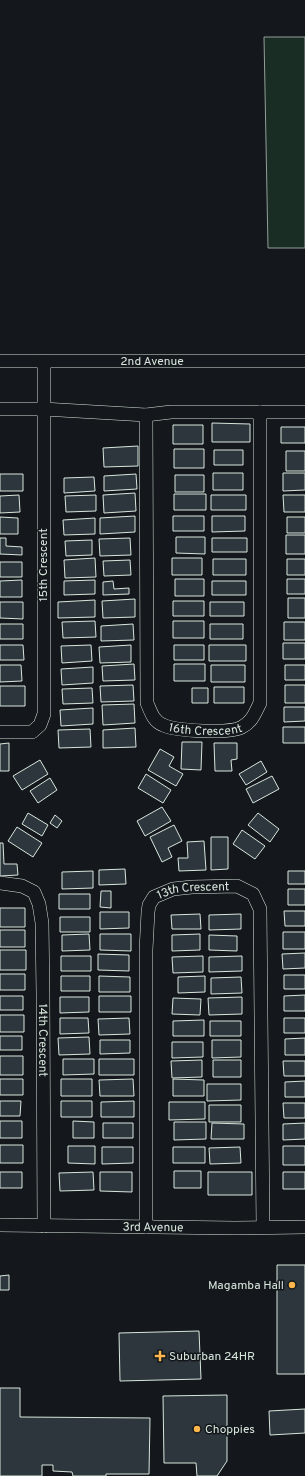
<svg xmlns="http://www.w3.org/2000/svg" width="305" height="1476" font-family="Overpass,sans-serif">
	<style>
		.green { fill: #1a2d24; stroke: #939e99 }
		.building { fill: #2c363c; stroke: #d8e6dc }
		.lines { fill: none; stroke-linecap: round; stroke-linejoin: round }
		.street-casing { stroke: #d8e6dc; stroke-width: 14 }
		.street { stroke: #14181c; stroke-width: 13 }
		.poi-dot { fill: #ffb74d; stroke: #14181c; stroke-width: 1.5 }
		.labels { text-anchor: middle; stroke-width: 3; stroke-linejoin: round; paint-order: stroke }
		.street-label { font-size: 12px; fill: #d8e6dc; stroke: #14181c }
		.poi-label { font-size: 12px; fill: #d8e6dc; stroke: #14181c; text-anchor: start }
	</style>
	<rect width="100%" height="100%" fill="#14181c"/>
	<path class="green" d="M264 37H305V248H268Z"/>
	<path class="building" d="M212 423 250 424V442H212Z
		M173 425H203V444H173Z
		M281 427H305V443H281Z
		M138 446V466L104 467 103 448Z
		M174 449H204V468H174Z
		M214 450H243V465H214Z
		M286 451H305V471H286Z
		M213 473H243V490H213Z
		M283 473H305V490L283 491Z
		M0 474H23V491H0Z
		M136 474 137 489 104 491V476Z
		M175 475H204V492H175Z
		M94 477 95 491 64 493V478Z
		M135 493 136 511 104 513 103 495Z
		M174 494H206V510H174Z
		M19 495 20 512 0 513V496Z
		M96 495V511L66 512 65 496Z
		M211 495H246V510H211Z
		M283 495H305V512H284Z
		M135 516V532L100 534V518Z
		M173 516H204V531H173Z
		M212 516H245V531L212 532Z
		M0 517 18 518V534H0Z
		M287 517H305V533H287Z
		M95 518V534L64 535 63 520Z
		M286 535H305V554H286Z
		M176 537H205V554L176 553Z
		M0 538H6V546L22 547V555L0 554Z
		M130 538 131 555 100 556 99 539Z
		M212 538H247V552H212Z
		M92 540V555L66 556 65 541Z
		M95 558 96 577 65 578 64 560Z
		M172 558H202V575H172Z
		M213 559H246V575H213Z
		M287 559H305V575H287Z
		M130 560 131 575 104 576 103 561Z
		M0 562H22V577H0Z
		M175 579H204V596H175Z
		M287 579H305V594H287Z
		M22 580V597H0V581Z
		M95 580V594L64 595V581Z
		M113 581 114 589 129 588V594L103 595V582Z
		M212 581H246V595H212Z
		M288 598H305V618H288Z
		M135 599V617L103 618 102 601Z
		M95 600V617L58 618V602Z
		M173 601H204V616H173Z
		M0 602H23V619L0 618Z
		M210 602H244V616H210Z
		M95 621 96 637 63 638 62 622Z
		M173 621H204V638H173Z
		M284 622H305V640H284Z
		M0 624H23V639H0Z
		M133 624 134 640 101 641V626Z
		M210 624H243V639H210Z
		M283 643H305V659H283Z
		M0 645H23L24 660H0Z
		M91 645 92 661 62 663 61 646Z
		M131 645V662L100 663 99 647Z
		M174 645H204V660H174Z
		M209 645H246V661H209Z
		M134 664 135 680 103 681 102 666Z
		M174 664H205V681H174Z
		M0 665H21L22 681 0 682Z
		M211 665H245V682H211Z
		M285 665H305V680H285Z
		M93 667V683L62 685 61 669Z
		M133 685 134 701 101 702 100 686Z
		M285 685H305V703H285Z
		M0 686H25V706H0Z
		M214 687H244V703H214Z
		M92 688 93 703 63 704 62 689Z
		M192 688H208V703H192Z
		M134 704 135 723 103 725 102 705Z
		M284 707H305V721L284 722Z
		M93 708V724L61 726 60 710Z
		M283 727H305V743H283Z
		M135 728 136 747 103 748V730Z
		M90 729 91 747 59 748 58 730Z
		M182 742H202L201 770 181 769Z
		M9 743V771H0V744Z
		M214 743H237V759L231 760 232 771H215Z
		M160 749 174 757 169 766 183 774 176 786 148 770Z
		M40 760 48 774 22 790 13 776Z
		M261 761 267 772 246 785 239 774Z
		M146 774 171 790 163 803 138 788Z
		M272 776 279 789 253 803 246 789Z
		M50 778 57 790 38 803 30 791Z
		M162 807 171 821 145 836 137 821Z
		M28 813 48 825 42 836 22 824Z
		M258 813 279 829 270 842 248 825Z
		M55 815 62 821 57 828 50 823Z
		M174 825 182 841 168 848 172 857 162 862 150 837Z
		M17 827 42 843 33 857 8 841Z
		M242 830 265 846 255 859 233 844Z
		M211 837H228V869L211 870Z
		M204 841 206 870 179 871 178 858H188L187 842Z
		M0 843H3L4 864H17L18 875 0 876Z
		M125 869 126 884 99 885V870Z
		M93 871V888L62 889V872Z
		M288 871H305V884H288Z
		M288 889H305V905H288Z
		M101 891H111V908L100 907Z
		M59 894H90V909H59Z
		M0 908H25V927H0Z
		M284 911H305V926H285Z
		M100 912H129V928L100 929Z
		M200 914 201 929H172L171 915Z
		M241 914V929L209 930V915Z
		M60 917H90V932H60Z
		M0 930H25V947H0Z
		M283 932H305V949H283Z
		M89 934 90 950 62 951V935Z
		M100 934H131V951L100 950Z
		M200 934V950L172 951V935Z
		M209 935 237 936V951L209 950Z
		M0 950H26V970H0Z
		M305 953V968L283 969 282 954Z
		M98 954 129 955V971L98 970Z
		M61 956H91V971H61Z
		M203 956V972L173 973 172 957Z
		M242 956V971L209 972V957Z
		M0 974H25V990H0Z
		M284 975H305V989H284Z
		M61 976H90V991H61Z
		M99 976 130 977V992H99Z
		M205 976V992L178 993V977Z
		M241 977 242 993 211 994V978Z
		M305 995V1011H284V996Z
		M0 996H23V1010H0Z
		M99 996H131V1012H99Z
		M60 997H89V1012L60 1013Z
		M242 997V1014L209 1015 208 998Z
		M173 998 201 999 200 1015 172 1014Z
		M0 1015H24V1032H0Z
		M60 1018H88L89 1033 60 1034Z
		M129 1018 130 1034 99 1035 98 1019Z
		M284 1018H305V1033H284Z
		M204 1020V1036H173V1021Z
		M210 1021H241V1036H210Z
		M0 1036H22V1050H0Z
		M89 1037 90 1054 59 1055 58 1038Z
		M305 1038V1055H285V1039Z
		M100 1040H130V1053L100 1054Z
		M212 1040H241V1057L212 1058Z
		M172 1042H203V1057L172 1058Z
		M0 1056H23V1075H0Z
		M63 1059H94V1074L63 1075Z
		M99 1059H134V1075H99Z
		M202 1060V1077L172 1078 171 1061Z
		M213 1060H241V1077H213Z
		M283 1061H305V1076H284Z
		M0 1079H23V1095H0Z
		M61 1079H92V1096H61Z
		M133 1079 134 1096H100L99 1080Z
		M173 1079 204 1080V1096H173Z
		M305 1081V1097H285V1082Z
		M207 1084H241V1100L207 1101Z
		M0 1101H21L20 1116H0Z
		M61 1101H92V1117H61Z
		M134 1101V1117H101V1102Z
		M169 1102H205V1119L169 1120Z
		M283 1103H305V1118H284Z
		M209 1105H241V1122H209Z
		M0 1121H22V1138H0Z
		M73 1121 94 1122V1138H73Z
		M174 1122H206V1139L174 1140Z
		M103 1123H133V1138H103Z
		M212 1123 244 1124V1139H211Z
		M305 1123V1139L283 1140V1124Z
		M0 1145H23V1163H0Z
		M68 1146H95V1164L68 1163Z
		M283 1146H305V1165H283Z
		M102 1147H133V1163L102 1164Z
		M173 1147H205V1163H173Z
		M240 1147 241 1163 210 1164 209 1148Z
		M174 1171H201V1188H174Z
		M0 1172H22V1188H0Z
		M93 1172 94 1190 60 1191 59 1173Z
		M100 1172H132V1192L100 1191Z
		M208 1172H252V1195H208Z
		M283 1172H305V1189H283Z
		M277 1265H305V1374H277Z
		M9 1275V1290H0V1276Z
		M199 1331 201 1379 120 1381 119 1333Z
		M0 1388H20V1417L150 1418 149 1474H106V1476H73L72 1472 53 1471V1465H42V1476H0Z
		M227 1395V1461L217 1476H197L196 1463H164L163 1396Z
		M305 1409V1433L270 1435 269 1411Z"/>
	<g class="lines">
		<defs>
			<g id="street">
				<path id="s1" d="M0 361H305"/>
				<path d="M0 409H43L146 415 171 412H305"/>
				<path id="s2" d="M146 415 147 703C151 712 153 721 163 725 176 731 230 734 242 727 252 722 255 713 260 703V412"/>
				<path d="M0 732H32L40 725 44 714V362"/>
				<path id="s3" d="M0 883 22 886 34 892 39 904 42 923 43 994 44 1226"/>
				<path id="s4" d="M0 1225 235 1228 305 1227"/>
				<path id="s5" d="M146 1227V950L148 912 149 905 154 897 173 889 192 887 237 886 253 894 260 909 263 1227"/>
			</g>
		</defs>
		<use href="#street" class="street-casing"/>
		<use href="#street" class="street"/>
	</g>
	<g class="poi-dot">
		<circle cx="292" cy="1285" r="4"/>
		<path d="M158 1350h4v4h4v4h-4v4h-4v-4h-4v-4h4z"/>
		<circle cx="197" cy="1429" r="4"/>
	</g>
	<g class="labels">
		<g class="street-label">
			<text dy="4" stroke="none"><textPath href="#s1" startOffset="152">2nd Avenue</textPath></text>
			<text transform="translate(43 565) rotate(-90)" y="4">15th Crescent</text>
			<text dy="4" stroke="none"><textPath href="#s2" startOffset="359">16th Crescent</textPath></text>
			<text dy="4" stroke="none"><textPath href="#s5" startOffset="372">13th Crescent</textPath></text>
			<text dy="4" stroke="none"><textPath href="#s3" startOffset="185">14th Crescent</textPath></text>
			<text dy="4" stroke="none"><textPath href="#s4" startOffset="153">3rd Avenue</textPath></text>
		</g>
		<g class="poi-label">
			<text x="284" y="1289" text-anchor="end">Magamba Hall</text>
			<text x="169" y="1360">Suburban 24HR</text>
			<text x="205" y="1433">Choppies</text>
		</g>
	</g>
</svg>
